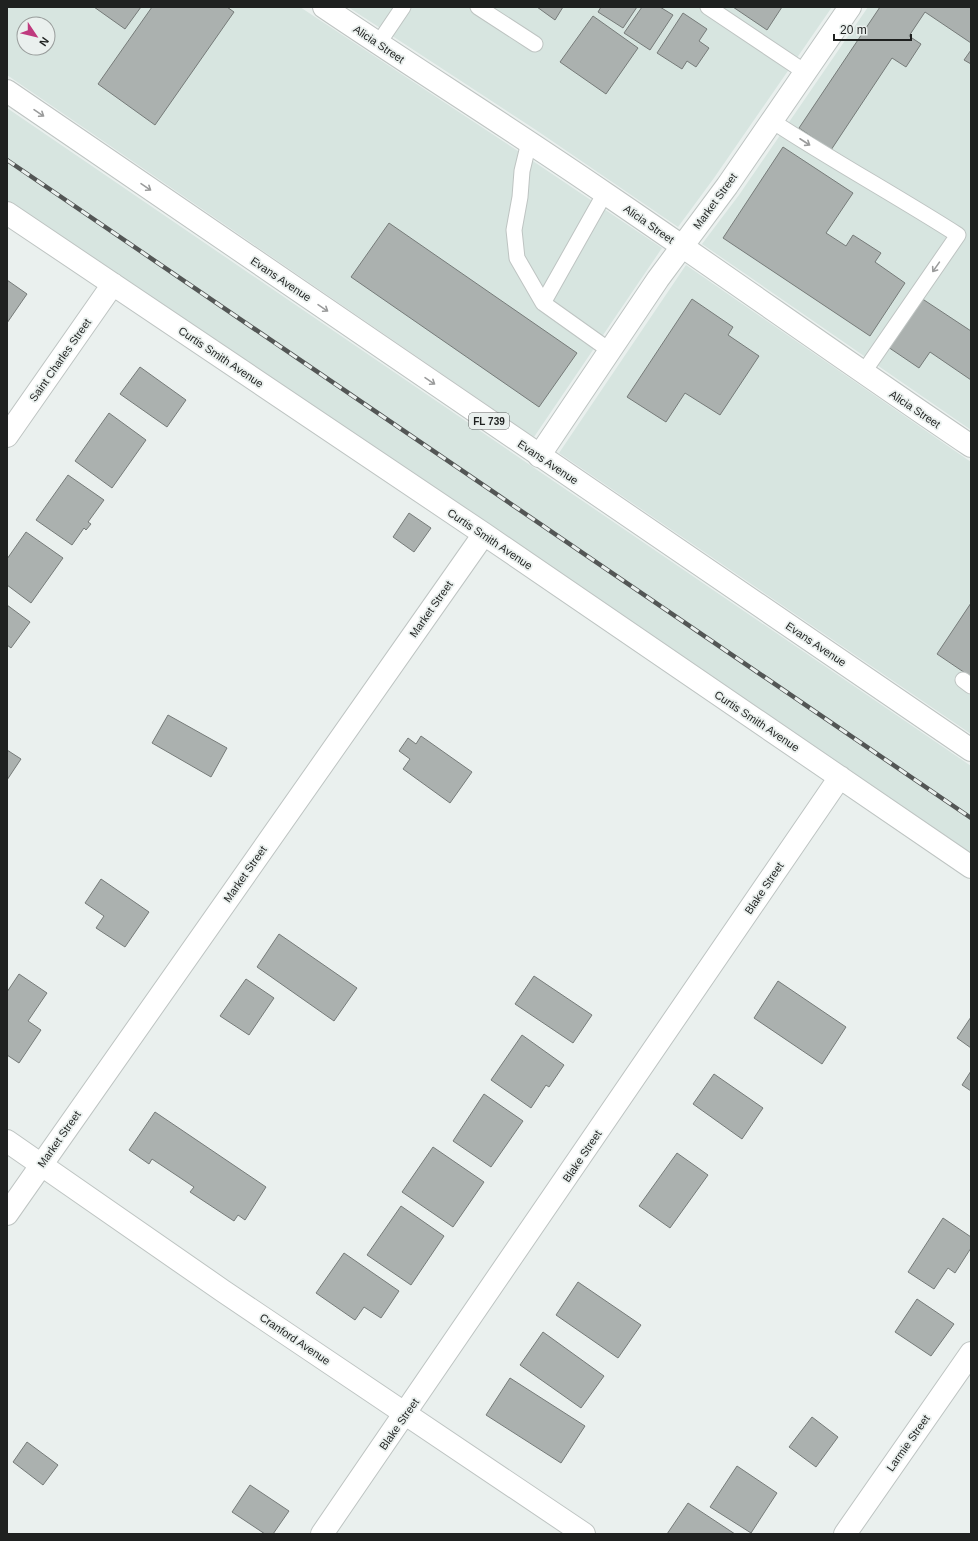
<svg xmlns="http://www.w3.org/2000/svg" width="978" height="1541" font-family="Arial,sans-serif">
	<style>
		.built { fill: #d7e5e0; fill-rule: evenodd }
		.building { fill: #abb1af; stroke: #767b79 }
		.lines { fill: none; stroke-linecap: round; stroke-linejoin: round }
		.service-casing { stroke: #bec4c2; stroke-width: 17 }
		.minor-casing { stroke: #bec4c2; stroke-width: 24 }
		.primary-casing { stroke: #bec4c2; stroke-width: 24 }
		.service { stroke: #fff; stroke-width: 15 }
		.minor { stroke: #fff; stroke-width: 22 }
		.primary { stroke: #fff; stroke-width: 22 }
		.rail-casing { stroke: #535655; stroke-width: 4.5 }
		.rail { stroke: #eaf0ee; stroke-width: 3; stroke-dasharray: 9; stroke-linecap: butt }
		.oneway { stroke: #9a9b9b }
		.labels { text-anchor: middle; stroke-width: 3.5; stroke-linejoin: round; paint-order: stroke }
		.shield { fill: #eaf0ee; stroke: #5c5f5e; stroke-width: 1 }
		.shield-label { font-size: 10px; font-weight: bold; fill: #1f2120 }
		.street-label { font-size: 11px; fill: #1f2120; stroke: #eaf0ee }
	</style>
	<rect width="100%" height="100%" fill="#eaf0ee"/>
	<path class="built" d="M7 7H300L521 153 662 248 534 437 7 75ZM24 24H48V48H24Z
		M348 7H832L714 178 678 227 536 130Z
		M868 7H971V430L702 244 739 195Z
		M7 108 971 766V870L7 218Z
		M686 265 971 462V734L559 453Z"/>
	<path class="building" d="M94 7H141L125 29Z
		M152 7H227L234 12 155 125 98 84Z
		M537 7H563L555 20Z
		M601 7H637L623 28 598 12Z
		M642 7H660L673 15 650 50 624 33Z
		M733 7H782L767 30Z
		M880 7H971V43L925 12 909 36 921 44 906 67 892 58 831 150 799 128Z
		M683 13 707 29 699 41 709 48 696 67 687 61 682 69 657 53Z
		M593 16 638 48 606 94 560 62Z
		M971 50V64L964 60Z
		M783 147 853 193 826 233 846 246 853 235 881 253 875 262 905 283 870 336 723 238Z
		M389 223 577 353 539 407 351 277Z
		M7 280 27 294 7 323Z
		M921 298 971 331V380L930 352 919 368 888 347Z
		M692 299 733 327 728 335 759 356 720 415 685 393 666 422 627 397Z
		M140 367 186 400 167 427 120 394Z
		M109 413 146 440 112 488 75 461Z
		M68 475 104 500 88 522 91 524 86 530 84 528 72 545 36 520Z
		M409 513 431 528 414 552 393 537Z
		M26 532 63 558 31 603 7 585V559Z
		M971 603V677L937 654Z
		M7 605 30 622 11 648 7 645Z
		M168 715 227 748 211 777 152 743Z
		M421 736 472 772 450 803 403 769 410 759 399 751 408 738 416 744Z
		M7 750 21 759 7 780Z
		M101 879 149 912 125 947 96 928 104 916 85 903Z
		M279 934 357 988 334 1021 257 967Z
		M19 974 47 993 28 1021 41 1030 19 1063 7 1055V992Z
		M534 976 592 1015 573 1043 515 1004Z
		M246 979 274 998 249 1035 220 1016Z
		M778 981 846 1027 822 1064 754 1018Z
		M971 1017V1048L957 1038Z
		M522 1035 564 1065 549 1087 546 1085 531 1108 491 1080Z
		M971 1071V1091L962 1085Z
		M714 1074 763 1108 742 1139 693 1104Z
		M484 1094 523 1121 491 1167 453 1141Z
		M155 1112 266 1187 245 1220 238 1215 234 1221 190 1192 194 1187 152 1159 149 1164 129 1150Z
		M433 1147 484 1182 453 1227 402 1192Z
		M677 1153 708 1175 670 1228 639 1206Z
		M401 1206 444 1236 411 1285 367 1255Z
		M943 1218 971 1237V1248L955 1273 948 1268 934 1289 908 1272Z
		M344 1253 399 1291 381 1318 364 1307 355 1320 316 1293Z
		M578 1282 641 1325 618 1358 556 1315Z
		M917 1299 954 1324 931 1356 895 1332Z
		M543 1332 604 1376 581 1408 520 1365Z
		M510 1378 585 1426 561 1463 486 1415Z
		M812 1417 838 1437 816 1467 789 1447Z
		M27 1442 58 1465 43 1485 13 1462Z
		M737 1466 777 1493 751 1533 710 1507Z
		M250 1485 289 1511 273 1534H265L232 1512Z
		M688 1503 735 1534H667Z"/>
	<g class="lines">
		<defs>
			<path id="service" d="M478 7 535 44
				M708 7 805 72
				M378 44 403 7
				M772 121C833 161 897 196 958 235L863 373
				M529 142 522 171 520 197 514 230 517 258 543 303
				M605 193 543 303 609 350
				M963 680 971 686"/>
			<path id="minor" d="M324 7C417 70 513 130 606 194 728 277 848 363 971 446
				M7 213 484 534 971 867
				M7 436 113 284
				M539 456 658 279 727 186 850 7
				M7 1141 223 1291 584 1534
				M7 1214 484 534
				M322 1534 840 777
				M845 1534 971 1353"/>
			<path id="primary" d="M7 91 971 750"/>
		</defs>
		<use href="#service" class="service-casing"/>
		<use href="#minor" class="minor-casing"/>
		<use href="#primary" class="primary-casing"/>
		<use href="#service" class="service"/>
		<use href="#minor" class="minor"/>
		<use href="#primary" class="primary"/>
		<defs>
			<path id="rail" d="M7 160 971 818"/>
		</defs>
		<use href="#rail" class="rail-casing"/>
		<use href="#rail" class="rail"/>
	</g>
	<defs><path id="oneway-shaft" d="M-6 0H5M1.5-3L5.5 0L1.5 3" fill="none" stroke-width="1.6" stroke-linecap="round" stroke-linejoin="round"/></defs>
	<g class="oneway">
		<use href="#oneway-shaft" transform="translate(39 113) rotate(34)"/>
		<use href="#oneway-shaft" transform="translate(805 142) rotate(33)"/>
		<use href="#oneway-shaft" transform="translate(146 187) rotate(34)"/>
		<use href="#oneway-shaft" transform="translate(936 267) rotate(125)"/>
		<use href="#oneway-shaft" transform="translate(323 308) rotate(34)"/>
		<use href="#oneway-shaft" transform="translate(430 381) rotate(34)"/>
	</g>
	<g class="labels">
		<rect class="shield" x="469" y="413" width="40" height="16" rx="3"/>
		<g class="shield-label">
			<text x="489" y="425">FL 739</text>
		</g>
		<g class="street-label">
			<text transform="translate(379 44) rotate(34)" y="4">Alicia Street</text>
			<text transform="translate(715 201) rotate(-54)" y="4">Market Street</text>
			<text transform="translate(649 224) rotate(35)" y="4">Alicia Street</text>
			<text transform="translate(281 279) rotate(34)" y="4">Evans Avenue</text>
			<text transform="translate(221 357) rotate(34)" y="4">Curtis Smith Avenue</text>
			<text transform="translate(60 360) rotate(-55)" y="4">Saint Charles Street</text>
			<text transform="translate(915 409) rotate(34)" y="4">Alicia Street</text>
			<text transform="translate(548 462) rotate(34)" y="4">Evans Avenue</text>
			<text transform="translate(490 539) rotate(34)" y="4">Curtis Smith Avenue</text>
			<text transform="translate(431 609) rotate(-55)" y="4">Market Street</text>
			<text transform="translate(816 644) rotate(34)" y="4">Evans Avenue</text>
			<text transform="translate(757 721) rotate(34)" y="4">Curtis Smith Avenue</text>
			<text transform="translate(245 874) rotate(-55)" y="4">Market Street</text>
			<text transform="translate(764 888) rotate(-56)" y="4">Blake Street</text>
			<text transform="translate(59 1139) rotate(-55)" y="4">Market Street</text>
			<text transform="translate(582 1156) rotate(-56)" y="4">Blake Street</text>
			<text transform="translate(295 1339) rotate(34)" y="4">Cranford Avenue</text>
			<text transform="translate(399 1424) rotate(-55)" y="4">Blake Street</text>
			<text transform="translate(908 1443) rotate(-55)" y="4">Larmie Street</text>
		</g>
	</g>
	<rect width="978" height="1541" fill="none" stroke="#1f2120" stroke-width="16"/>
	<g transform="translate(36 36) rotate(125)"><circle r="19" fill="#eaf0ee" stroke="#999d9c"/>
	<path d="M0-3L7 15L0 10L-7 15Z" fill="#bf3a7e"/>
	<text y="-6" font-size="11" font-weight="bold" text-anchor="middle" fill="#1f2120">N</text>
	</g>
	<path d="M834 34v6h77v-6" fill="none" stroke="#1f2120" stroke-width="2"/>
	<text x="840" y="34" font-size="12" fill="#1f2120" stroke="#eaf0ee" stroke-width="3" paint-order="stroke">20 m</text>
</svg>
